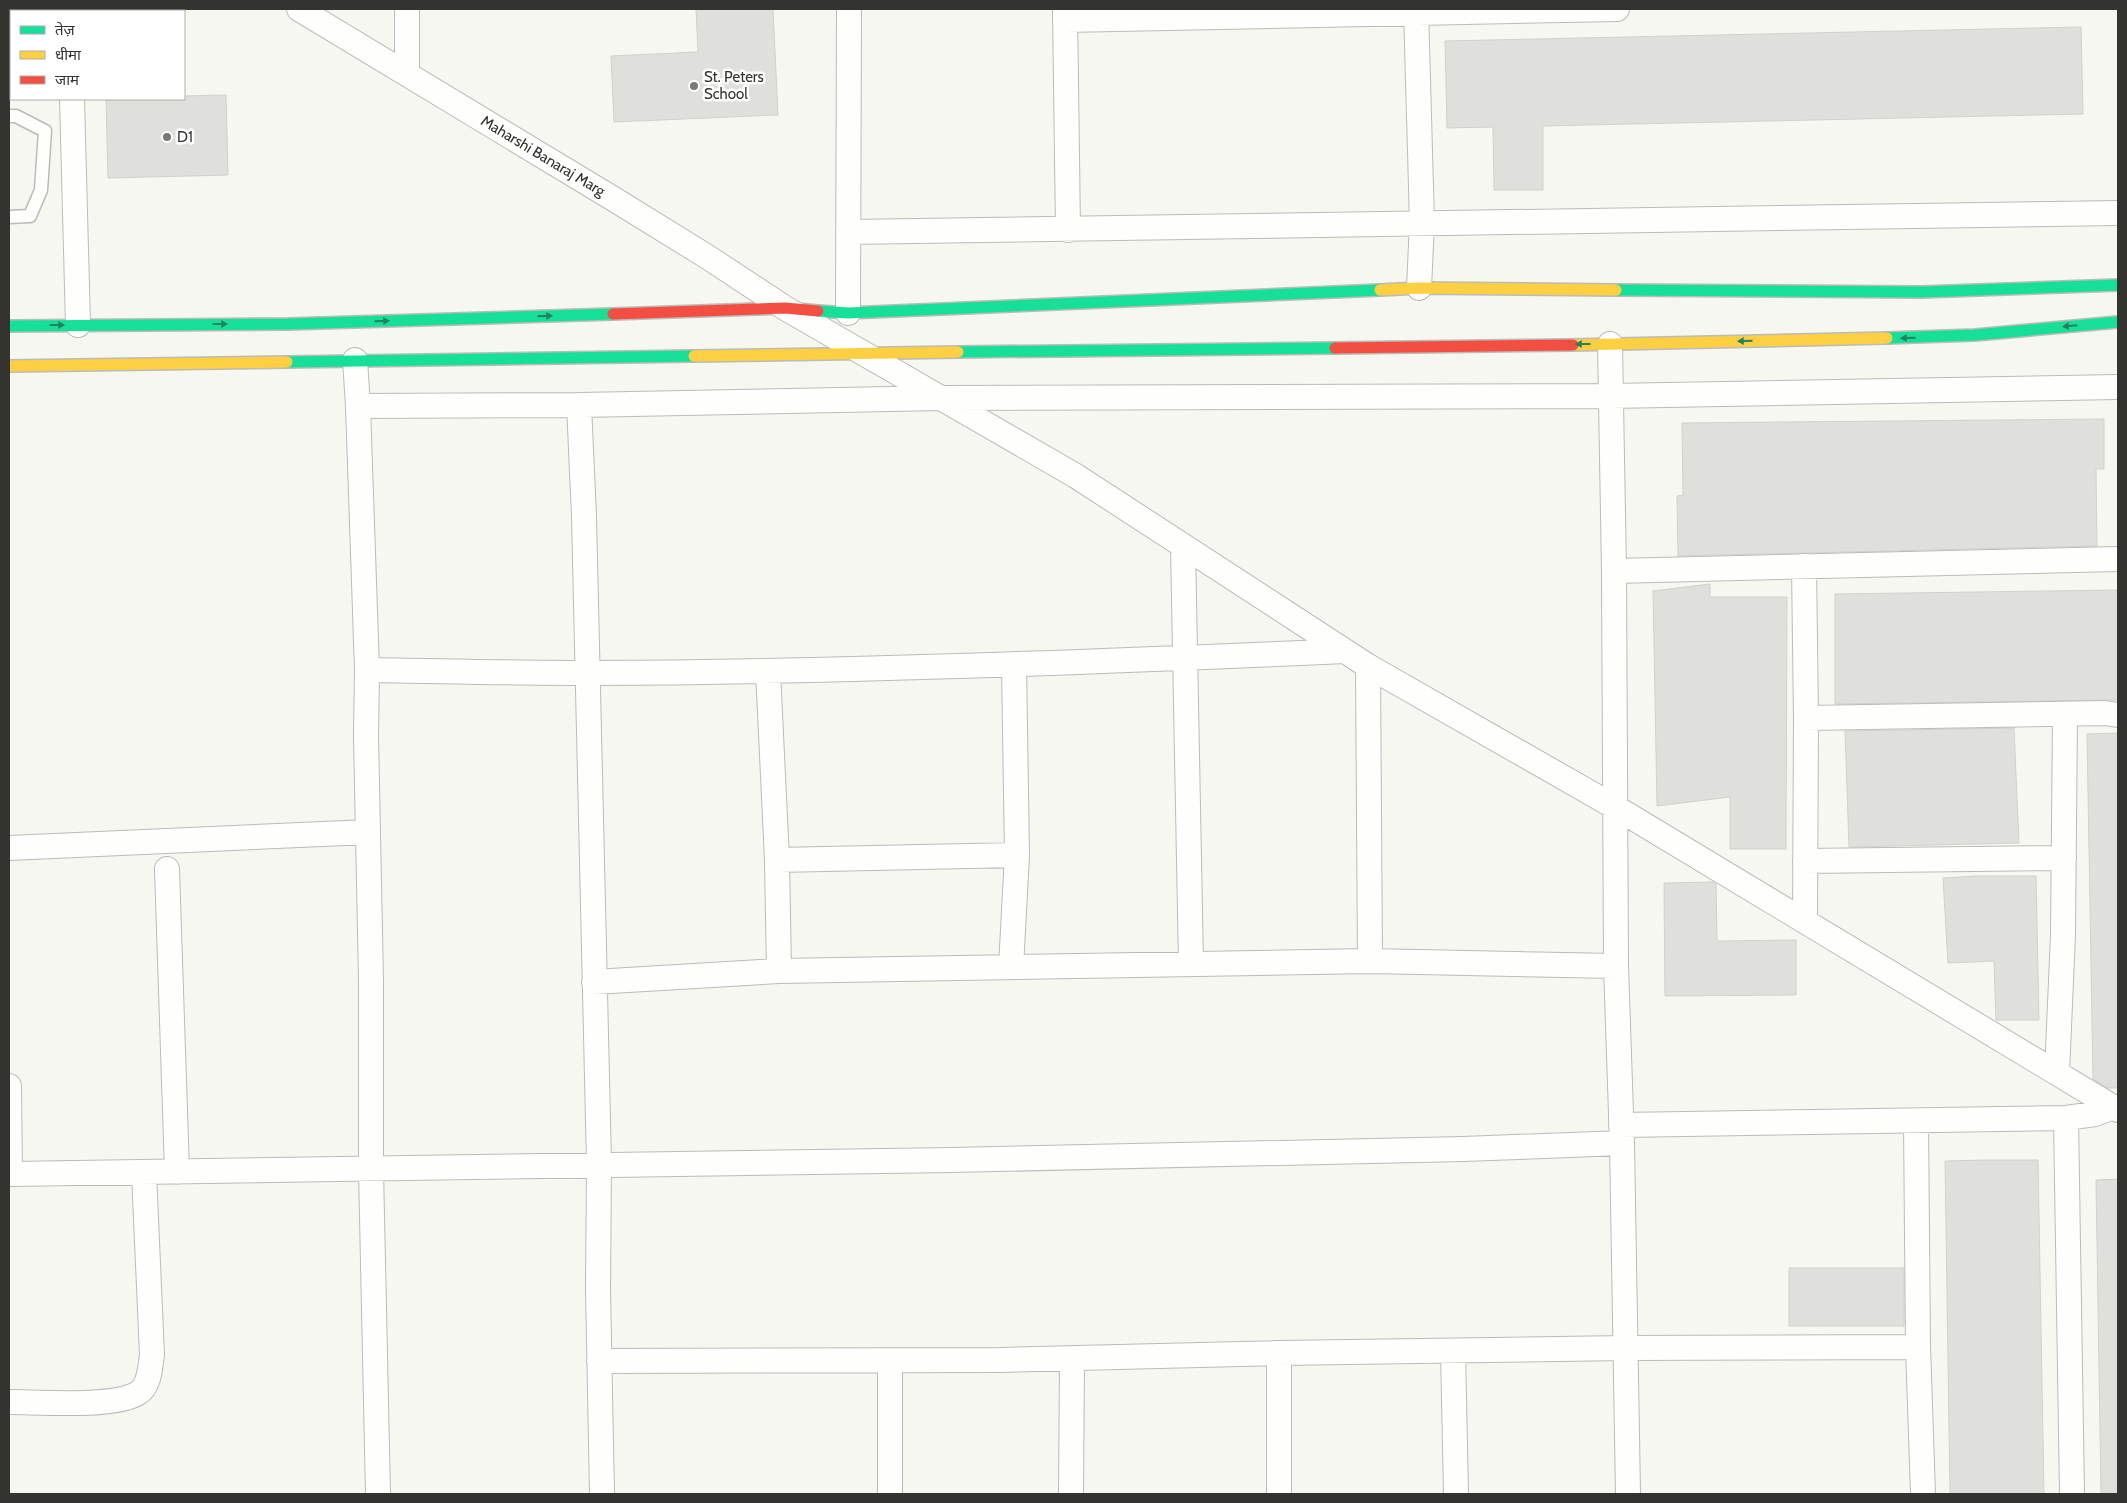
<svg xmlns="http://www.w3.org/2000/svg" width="2127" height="1503" font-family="Cabin,'Noto Sans Devanagari',sans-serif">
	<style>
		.building { fill: #dfe0dc; stroke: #d0d1cd }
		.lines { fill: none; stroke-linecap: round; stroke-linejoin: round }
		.lane-casing { stroke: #bbbbb7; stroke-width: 15 }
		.street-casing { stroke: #bbbbb7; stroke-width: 26 }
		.fast-casing { stroke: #bbbbb7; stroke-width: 14 }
		.slow-casing { stroke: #bbbbb7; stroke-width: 14 }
		.jam-casing { stroke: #bbbbb7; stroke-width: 14 }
		.lane { stroke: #fefefd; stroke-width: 12 }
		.street { stroke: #fefefd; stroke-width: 24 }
		.fast { stroke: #16e098; stroke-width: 11 }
		.slow { stroke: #ffcf43; stroke-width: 11 }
		.jam { stroke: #f24e42; stroke-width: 11 }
		.oneway { fill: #26815f }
		.poi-dot { fill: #787874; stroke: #fff; stroke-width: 2 }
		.labels { text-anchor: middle; stroke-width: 5; stroke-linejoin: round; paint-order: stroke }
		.poi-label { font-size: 15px; fill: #333430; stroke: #fff; text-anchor: start }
		.street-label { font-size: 15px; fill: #333430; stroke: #fff }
	</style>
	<rect width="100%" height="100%" fill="#f7f7f2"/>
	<path class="building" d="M696 9H773L778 115 614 122 611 56 698 52Z
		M2081 27 2083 114 1543 126V190H1494L1493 127 1447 128 1445 41Z
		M226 95 228 175 108 178 106 99H184V96Z
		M2104 419V469H2096L2097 546 1678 556 1677 496 1683 495 1682 423Z
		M1710 584V597H1787L1786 849H1730V797L1657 806 1653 591Z
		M2118 590V700L1835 704V594Z
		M2014 728 2019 843 1849 847 1845 731Z
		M2118 733V1088H2108L2093 1079 2087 734Z
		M1977 876H2036L2039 1020H1996L1994 961 1948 963 1943 878Z
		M1713 882 1716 884 1717 941 1796 940V995L1665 996 1664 883Z
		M1986 1160H2038L2044 1494H1950L1945 1161Z
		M2118 1179V1494H2101L2096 1180Z
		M1789 1268H1904V1326H1789Z"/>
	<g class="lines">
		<defs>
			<path id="lane" d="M9 116H16L45 131 41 190 30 216 9 217"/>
			<path id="street" d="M299 9 612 198 706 256 785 308 1076 476 1368 666 1615 807 2118 1110
				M1065 9 1068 230
				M1416 9 1422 223 1419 288
				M114 11 115 9
				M1065 20 1617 9
				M9 59H11
				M407 73V9
				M72 99 78 325
				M848 232 2118 213
				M848 313 849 9
				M1610 344 1614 571 1616 966 1622 1143 1628 1494
				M355 360 358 406 367 670 366 736 371 980V1170L378 1494
				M579 405 584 516 599 1164 598 1289 602 1494
				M358 406 579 405 942 398 1610 396 2118 387
				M1183 546 1191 964
				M1804 566 1806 718 1805 919
				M1614 571 2118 559
				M1014 665 1017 855 777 860 779 971 1370 961 1616 966
				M1368 666 1370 961
				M367 670C440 671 514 673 588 673 841 672 1093 662 1345 651
				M768 671 777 860
				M1806 718 2105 713 2118 715
				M9 848 368 832
				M1805 861 2064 858
				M167 869 177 1172
				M1011 967 1017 855
				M594 982 779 971
				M2057 1073 2063 935 2065 715
				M9 1086 10 1174
				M2066 1118 2072 1494
				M1916 1122 1918 1347 1923 1494
				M1621 1125 2066 1118 2095 1114 2113 1107
				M9 1174 952 1160 1463 1149 1622 1143
				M1453 1351 1456 1494
				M1279 1353V1494
				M599 1361 1000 1360 1279 1353 1626 1348 1918 1347
				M890 1361V1494
				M9 1402C38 1402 115 1408 138 1393 150 1386 150 1367 152 1355L144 1173
				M1071 1494 1072 1359"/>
			<path id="fast" d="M1616 290 1922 292 2118 285
				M818 311 848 313 1380 290
				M9 326 288 324 613 314
				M1887 338 1975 335 2118 322
				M958 352 1335 348
				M287 362 694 356"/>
			<path id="slow" d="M1380 290 1419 288 1616 290
				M1573 345 1887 338
				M694 356 958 352
				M9 366 287 362"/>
			<path id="jam" d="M613 314 785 308 818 311
				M1335 348 1573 345"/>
		</defs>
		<use href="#lane" class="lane-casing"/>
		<use href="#street" class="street-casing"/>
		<use href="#fast" class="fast-casing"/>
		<use href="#slow" class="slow-casing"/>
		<use href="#jam" class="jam-casing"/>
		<use href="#lane" class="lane"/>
		<use href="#street" class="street"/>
		<use href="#fast" class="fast"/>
		<use href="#slow" class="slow"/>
		<use href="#jam" class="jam"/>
	</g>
	<defs><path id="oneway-solid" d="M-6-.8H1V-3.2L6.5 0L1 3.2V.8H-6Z" transform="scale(1.25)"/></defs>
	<g class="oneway">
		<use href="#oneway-solid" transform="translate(545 316) rotate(-2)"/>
		<use href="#oneway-solid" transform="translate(382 321) rotate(-2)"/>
		<use href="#oneway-solid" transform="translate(220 324)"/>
		<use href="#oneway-solid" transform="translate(57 325)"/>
		<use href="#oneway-solid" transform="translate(2070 326) rotate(175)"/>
		<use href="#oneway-solid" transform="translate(1908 338) rotate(179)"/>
		<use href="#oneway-solid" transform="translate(1745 341) rotate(179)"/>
		<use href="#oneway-solid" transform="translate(1583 344) rotate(180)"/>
	</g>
	<g class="poi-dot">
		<circle cx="694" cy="86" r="5"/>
		<circle cx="167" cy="137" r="5"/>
	</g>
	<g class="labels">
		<g class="poi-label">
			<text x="704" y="82">St. Peters<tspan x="704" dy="17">School</tspan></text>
			<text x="177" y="142">D1</text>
		</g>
		<g class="street-label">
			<text transform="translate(543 156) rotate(31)" y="5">Maharshi Banaraj Marg</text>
		</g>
	</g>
	<rect width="2127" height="1503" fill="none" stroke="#333430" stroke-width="20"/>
	<rect x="10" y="10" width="175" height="90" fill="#ffffff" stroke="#adaeac"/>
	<rect x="20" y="26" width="25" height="8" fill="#16e098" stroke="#adaeac"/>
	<text x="55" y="35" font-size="15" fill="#333430">तेज़</text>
	<rect x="20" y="51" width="25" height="8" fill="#ffcf43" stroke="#adaeac"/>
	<text x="55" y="60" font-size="15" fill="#333430">धीमा</text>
	<rect x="20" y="76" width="25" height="8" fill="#f24e42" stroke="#adaeac"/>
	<text x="55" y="85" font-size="15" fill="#333430">जाम</text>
</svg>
